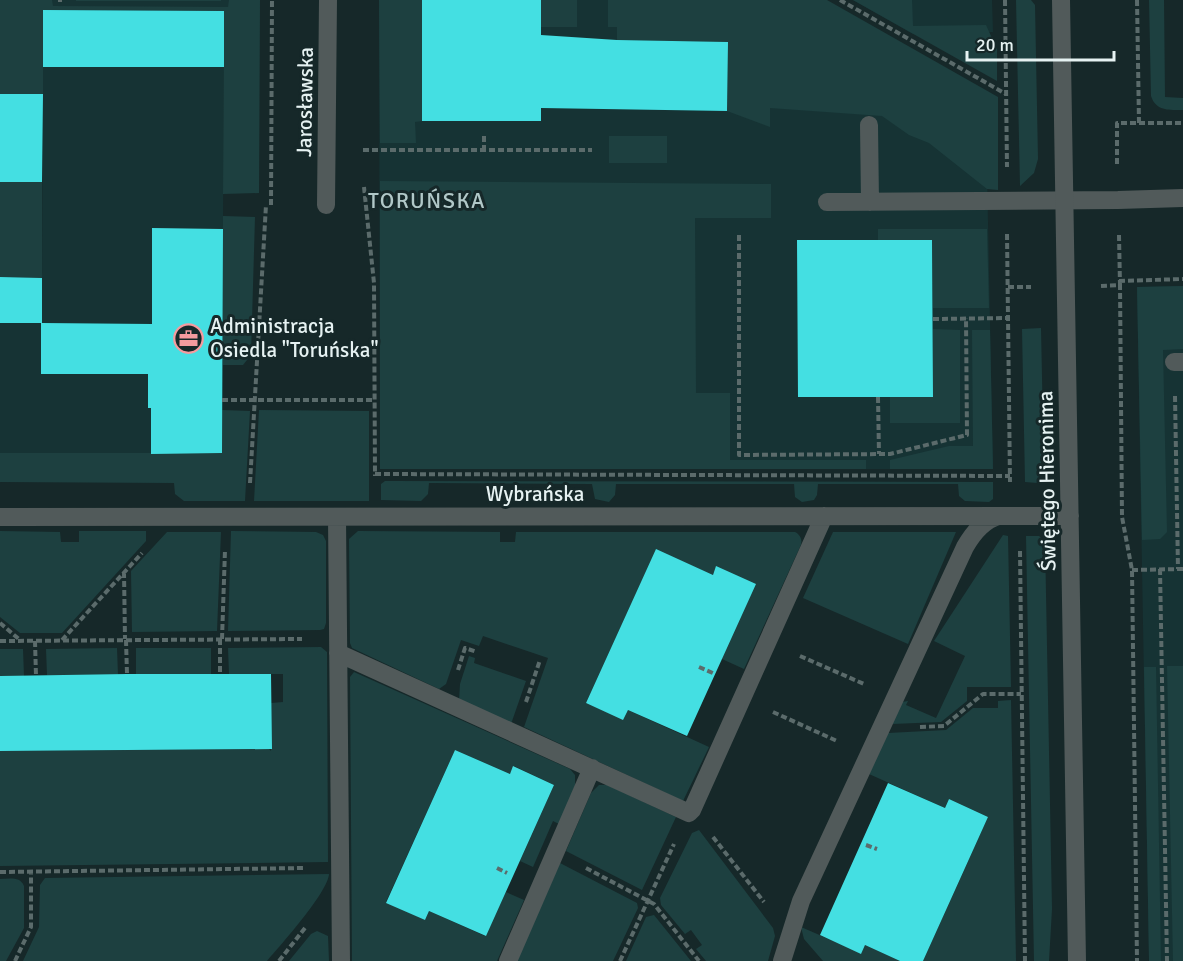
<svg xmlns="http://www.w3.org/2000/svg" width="1183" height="961" font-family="Signika,sans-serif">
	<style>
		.built { fill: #163334 }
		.green { fill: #1d4040 }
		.building { fill: #44dfe2 }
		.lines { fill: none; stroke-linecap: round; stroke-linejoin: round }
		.path { stroke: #5b6b6b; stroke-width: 4; stroke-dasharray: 6 3; stroke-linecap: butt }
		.lane { stroke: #515a5a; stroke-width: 18 }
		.street { stroke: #515a5a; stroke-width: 18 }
		.labels { text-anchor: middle; stroke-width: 6; stroke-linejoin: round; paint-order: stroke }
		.street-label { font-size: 21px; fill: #e6f2f2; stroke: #162829 }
		.poi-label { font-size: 21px; fill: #e6f2f2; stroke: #162829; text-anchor: start }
		.neighbourhood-label { font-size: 22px; letter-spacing: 1.5px; fill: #b1c8c8; stroke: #162829 }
	</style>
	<rect width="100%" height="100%" fill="#162829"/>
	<path class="built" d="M0 0H260L224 11 222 453H0V277H42L43 4Z
		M379 0H767L987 172 993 469H380Z
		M853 0H992L993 32 913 34Z
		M1183 286V961H1149L1137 287Z"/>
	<path class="green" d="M0 0H52L53 6 228 7 229 0H260L259 193 223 194 224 11 43 10V94H0Z
		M221 0V1H76V0Z
		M379 0H422V121L415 122 416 143H380Z
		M541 0H577V27H541Z
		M608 0H827L998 97V190L987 189 929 143 909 135 882 116 770 108V127L727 111 728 42 617 40V27H608Z
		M853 0H912L913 26 986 25 997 49V81Z
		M1016 0H1031L1035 5 1038 159 1034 173 1020 186Z
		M1149 0H1164L1165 97 1183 98V110C1168 110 1156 111 1151 96Z
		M609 136H667V163H609Z
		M380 181 771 184V218H695L696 393H730V460H866V469H380Z
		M0 182H42V278L0 277Z
		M223 216 255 217 251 355 243 365H223Z
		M878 229H987L989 308H933L932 241H878Z
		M1183 286V349L1163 350 1167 532 1160 539 1142 540 1137 287Z
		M1041 328 1044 475 1038 483 1025 482 1022 329Z
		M933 329 960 330V423H890V397H933Z
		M972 330H990L993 469H890V460L949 446H973Z
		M222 410 250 411 245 501H184L175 494 174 483 0 482V453H222Z
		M259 410 369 411V501H254Z
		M385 481 993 482V499L989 502 965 501 959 496 958 484H818L817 495 814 500 802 502 795 497 794 484H616L615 495 609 502 595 499 592 484 429 483 428 494 421 501 381 500V484Z
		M0 531 60 532 61 542H79V531H146V541L62 633H20L0 617Z
		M231 531 316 532 323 535 326 541V623L324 629 320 630 228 631Z
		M358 531 500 532V542H515L516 532H795C801 535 803 541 800 547L744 669 722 659 716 567 713 575 656 550 586 703 623 719 628 710 709 747 683 801 524 727 548 658 483 636 479 646 461 640 446 684 439 689 352 648 350 643 349 539Z
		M167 532H221L217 631 132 632 131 571Z
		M833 532H956L908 644 803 598Z
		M1003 535 1008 536 1011 687H967V701L941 722 892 724 902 702 908 701 906 705 936 718 965 656 934 641Z
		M1026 536H1039L1045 541 1052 909 1049 961H1034Z
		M321 647 327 652 328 862 0 866V751L269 749 271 751V703L283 702V674H229L228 648Z
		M117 648 118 675H47L46 649Z
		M136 648H211V674L136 675Z
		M0 649H23L24 676H0Z
		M469 656 475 658 474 663 526 681 511 724 459 701 460 684Z
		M1167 666H1183V961H1173Z
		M1144 667H1156L1161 961H1149Z
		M354 672 570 769 575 775V786L559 824 553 821 533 867 520 861 554 785 514 766 510 774 455 750 386 902 425 920 429 911 485 936 506 892 524 900 497 961H352L350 677Z
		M1011 700 1016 961H923L988 817 949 799 945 808 869 774 888 733 946 730 973 708H998V701Z
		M599 785H607L676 817 642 890 566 851 591 793Z
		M699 830 773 928 775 936 768 961H706L696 949 702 945 691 930 685 934 661 905 660 898 692 833Z
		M560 863 637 903 638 908 613 961H517Z
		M329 874C328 892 281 945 267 961H23L39 927 40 885 45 878Z
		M0 879C9 879 20 876 24 886V928L6 961H0Z
		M654 915 691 961H626L646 917Z
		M801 927 861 953 865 945 900 961H823L804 939Z
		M317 931 328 936 329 961H289L311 934Z"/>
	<path class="building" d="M422 0H541V35L617 40 728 42 727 111 541 108V121H422Z
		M43 10 224 11V67H43Z
		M0 94H43L42 182H0Z
		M152 228 223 229 222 453 151 454V408H148V374H41V323H0V277L42 278V323L152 324Z
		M797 240H932L933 397H798Z
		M656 549 713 575 716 566 756 584 687 736 628 710 623 720 586 703Z
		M127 674H271L272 749 0 751V676Z
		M455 750 510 774 513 766 554 785 486 936 429 911 425 920 386 903Z
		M888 783 945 808 949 799 988 817 923 961H900L865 945 861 954 820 935Z"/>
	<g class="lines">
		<path class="path" d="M840 0 1006 94
			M1005 0 1007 167
			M60 2V0
			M1139 123H1183
			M484 136V149
			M363 150H592
			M1117 164V123H1139L1137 0
			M364 187 374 283 375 476
			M271 205 272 0
			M1007 234 1010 482
			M739 235V455L890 454 967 435 966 318
			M1119 235 1120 285
			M1119 281 1183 279
			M1101 286 1120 285 1122 517 1132 570 1137 961
			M1008 287H1031
			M933 319 1008 318
			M1175 396 1178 569
			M878 397 879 454
			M222 400H375
			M375 474 1010 476
			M250 483 266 205
			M1020 551 1025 961
			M1160 569 1167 961
			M1132 570 1183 569
			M124 572 125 639
			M0 623 20 640
			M220 639V674
			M222 639 225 550
			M62 640 142 553
			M126 640 127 674
			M0 641 302 639
			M35 641 36 676
			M800 656 864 684
			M699 667 715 674
			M458 670 465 648 477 652
			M526 702 540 660
			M773 712 837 741
			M920 727 944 726 983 694H1021
			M713 837 764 902
			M866 845 877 849
			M497 868 507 873
			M586 868 654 904 699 961
			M0 872 306 868
			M15 961 31 927V871
			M279 961 305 928
			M620 961 674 844"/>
		<path class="lane" d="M869 125 870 202
			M827 202 1118 200 1183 198
			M1174 362H1183"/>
		<path class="street" d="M1061 0 1077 961
			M326 205 328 0
			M0 517 1070 516
			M337 517 341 961
			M338 653 689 813 692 810 824 516
			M508 961 592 768
			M782 961 801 901 965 547C973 533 983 520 999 516"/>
	</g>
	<defs>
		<symbol id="office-ring" viewBox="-11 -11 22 22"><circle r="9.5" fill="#162829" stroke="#f49b9f" stroke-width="1.5"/><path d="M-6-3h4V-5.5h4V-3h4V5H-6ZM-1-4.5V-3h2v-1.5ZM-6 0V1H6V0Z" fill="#f49b9f"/></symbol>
	</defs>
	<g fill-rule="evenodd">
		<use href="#office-ring" x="172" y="322" width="33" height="33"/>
	</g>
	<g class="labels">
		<g class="street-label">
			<text transform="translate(305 102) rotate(-89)" y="7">Jarosławska</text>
			<text transform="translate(1047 481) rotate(-91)" y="7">Świętego Hieronima</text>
			<text x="535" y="501">Wybrańska</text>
		</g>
		<g class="poi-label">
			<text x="210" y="333">Administracja<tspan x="210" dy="24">Osiedla "Toruńska"</tspan></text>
		</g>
		<g class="neighbourhood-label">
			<text x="427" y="208">TORUŃSKA</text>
		</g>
	</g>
	<path d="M967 51v9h147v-9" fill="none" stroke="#e6f2f2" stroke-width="3"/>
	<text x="976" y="51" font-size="18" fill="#e6f2f2" stroke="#162829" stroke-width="4.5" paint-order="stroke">20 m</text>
</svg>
